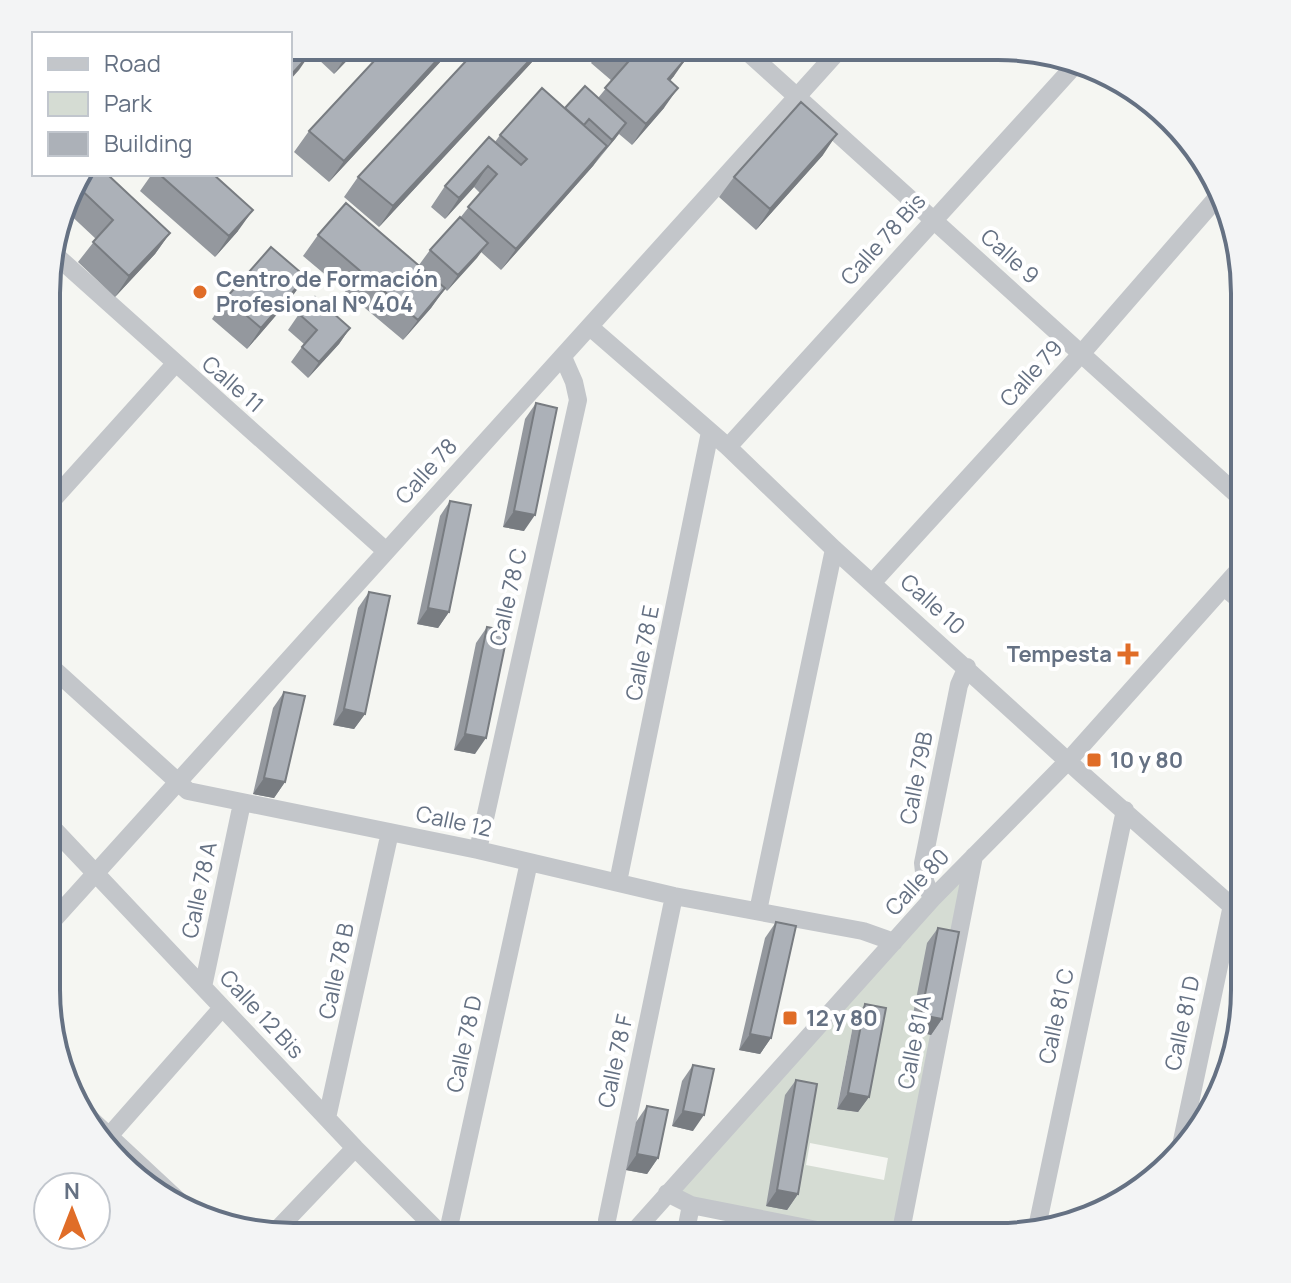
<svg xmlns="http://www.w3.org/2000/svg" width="1291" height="1283" font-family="Manrope,sans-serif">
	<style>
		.green { fill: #d5dcd3; fill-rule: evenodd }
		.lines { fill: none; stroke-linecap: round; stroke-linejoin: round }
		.minor { stroke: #c3c6ca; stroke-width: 18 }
		.wall { fill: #94989e }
		.shaded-wall { fill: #787c81 }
		.building { fill: #acb1b8; stroke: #787c81; stroke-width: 2 }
		.poi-dot { fill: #e06d28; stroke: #fff; stroke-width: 3 }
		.labels { text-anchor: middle; stroke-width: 8; stroke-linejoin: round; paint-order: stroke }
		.street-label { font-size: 22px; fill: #657183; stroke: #fff }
		.poi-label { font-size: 22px; font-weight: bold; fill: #657183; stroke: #fff; text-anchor: start }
		.rim { fill: none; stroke: #657183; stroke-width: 4 }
	</style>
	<rect width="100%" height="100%" fill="#f5f6f2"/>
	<path class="green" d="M974 856 900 1236H847L667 1193ZM948 948 930 1035 910 1031ZM854 1020 858 1112H857L837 1108ZM786 1095 787 1209V1210L767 1205ZM810 1143 888 1158 884 1180 806 1165Z"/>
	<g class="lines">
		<path class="minor" d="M742 47 1244 501
			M51 251 386 551
			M590 327 728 447 834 549 1082 774 1244 917
			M728 447 1076 64
			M49 504 175 364
			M873 582 1081 354 1221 193
			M1224 587 1244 604
			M48 664 188 791 478 850 674 896 863 931 894 942
			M48 823 355 1148 443 1236
			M478 850 578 400 574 382 563 357
			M618 882 710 432
			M932 899 925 881 923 863 959 685 967 667
			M758 911 834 549
			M47 927 841 48
			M203 987 242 803
			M80 1109 193 1214
			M327 1118 390 832
			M102 1144 222 1008
			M1180 1150 1232 905
			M667 1193 691 1205 847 1236
			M1036 1232 1125 810
			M272 1235 355 1148
			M447 1236 529 862
			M608 1236 607 1220 674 896
			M630 1236 932 899 1068 761 1244 564
			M685 1236 691 1205
			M900 1236 974 856"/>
	</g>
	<path class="wall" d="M325 46H361L334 74 317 58Z
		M388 46H455L329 182 294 152 309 131Z
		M602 47H678L674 76 670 81 664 108 632 145 619 134 593 166 501 270 481 252 447 291 445 289 431 308 403 340 303 256 318 235 419 265 430 250 460 218 480 193 474 187 445 219 431 207 445 186 495 142 500 135 565 109 598 98 612 81 591 63Z
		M533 61 379 227 344 197 358 177Z
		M823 155 756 230 719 197 734 177Z
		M77 174 170 233 155 254 115 297 78 262 96 239 64 209Z
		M152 174H213L238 231 215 257 140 191Z
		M306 277 291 298 247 349 212 319 226 298Z
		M299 314 350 328 339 344 308 378 291 362 304 344 288 330Z
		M536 403 524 531 503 527 525 419Z
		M450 501 449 612 438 628 417 624 440 516Z
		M369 592 365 714 354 729 333 725 358 608Z
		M487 627 475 754 454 750 476 643Z
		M284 692 285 782 274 798 253 794 273 708Z
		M776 922 771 1038 760 1054 739 1050 765 938Z
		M938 928 942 1019 931 1035 910 1030 927 943Z
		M865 1004 869 1097 858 1112 837 1109 854 1020Z
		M693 1065V1131L672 1126 682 1081Z
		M796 1080 798 1194 787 1210 766 1206 785 1095Z
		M647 1106 658 1158 647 1174 626 1170 636 1122Z"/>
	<path class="shaded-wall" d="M357 46H361L334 74 345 58Z
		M450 46H455L329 182 344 161Z
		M542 47H543L533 61 379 227 393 206Z
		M310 54 299 70 290 80V76Z
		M688 56 674 76 653 100 668 79Z
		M678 88 664 108 632 145 646 124Z
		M626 123 615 139 601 155 612 140Z
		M837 134 823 155 756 230 770 209Z
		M607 146 593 166 501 270 516 249Z
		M488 166 474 187 445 219 459 198Z
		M253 210 238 231 215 257 229 236Z
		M170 233 155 254 115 297 129 276Z
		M488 243 477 258 447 291 458 275Z
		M306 277 291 298 247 349 261 328Z
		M445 288 431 308 403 340 418 320Z
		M350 328 339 344 308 378 319 362Z
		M514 511 535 515 524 531 503 527Z
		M428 608 449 612 438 628 417 624Z
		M344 709 365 714 354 729 333 725Z
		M465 734 486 738 475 754 454 750Z
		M264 778 285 782 274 798 253 794Z
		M921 1015 942 1019 931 1035 910 1030Z
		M750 1034 771 1038 760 1054 739 1050Z
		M848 1093 869 1097 858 1112 837 1109Z
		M683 1111 704 1115 693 1131 672 1126Z
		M637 1154 658 1158 647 1174 626 1170Z
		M777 1190 798 1194 787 1210 766 1206Z"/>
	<path class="building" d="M290 46H301L310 54 290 76Z
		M332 46H357L345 58Z
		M388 46H450L344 161 309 131Z
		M479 47H542L393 206 358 177Z
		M611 47H678L688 56 668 79 678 88 646 124 605 88 628 62Z
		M585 86 626 123 612 140 589 119 584 125 565 108Z
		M542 88 607 146 516 249 468 207 497 174 488 166 459 198 445 186 489 137 521 165 527 159 500 135Z
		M801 102 837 134 770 209 734 177Z
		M77 174H107L170 233 129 276 93 242 113 220 74 183Z
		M159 174H213L253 210 229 236Z
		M346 203 445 288 418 320 318 235Z
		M460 217 488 243 458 275 430 250Z
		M271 247 306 277 261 328 226 298Z
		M315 297 350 328 319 362 302 347 317 330 299 314Z
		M536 403 557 408 535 515 514 511Z
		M450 501 471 505 449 612 428 608Z
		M369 592 390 596 365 714 344 709Z
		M487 627 508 631 486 738 465 734Z
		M284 692 305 696 285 782 264 778Z
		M776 922 796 926 771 1038 750 1034Z
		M938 928 959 932 942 1019 921 1015Z
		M865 1004 886 1008 869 1097 848 1093Z
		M693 1065 714 1069 704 1115 683 1111Z
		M796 1080 817 1084 798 1194 777 1190Z
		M647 1106 668 1110 658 1158 637 1154Z"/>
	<g class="poi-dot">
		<circle cx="200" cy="292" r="8"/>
		<path d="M1124 642h8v8h8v8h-8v8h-8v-8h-8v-8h8z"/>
		<rect x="1086" y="752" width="16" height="16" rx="4"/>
		<rect x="782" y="1010" width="16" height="16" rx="4"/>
	</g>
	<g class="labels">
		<g class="street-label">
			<text transform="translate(883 239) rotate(-48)" y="8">Calle 78 Bis</text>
			<text transform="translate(1010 256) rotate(42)" y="8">Calle 9</text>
			<text transform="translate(1031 373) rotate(-48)" y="8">Calle 79</text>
			<text transform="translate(233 384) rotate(41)" y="8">Calle 11</text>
			<text transform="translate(426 471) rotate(-48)" y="8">Calle 78</text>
			<text transform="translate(508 597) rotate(-77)" y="8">Calle 78 C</text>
			<text transform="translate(933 604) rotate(42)" y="8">Calle 10</text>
			<text transform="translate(642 653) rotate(-79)" y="8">Calle 78 E</text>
			<text transform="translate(916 778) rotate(-79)" y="8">Calle 79B</text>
			<text transform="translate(454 821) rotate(12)" y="8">Calle 12</text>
			<text transform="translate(917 882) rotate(-47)" y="8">Calle 80</text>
			<text transform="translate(199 890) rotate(-78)" y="8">Calle 78 A</text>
			<text transform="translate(336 971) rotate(-78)" y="8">Calle 78 B</text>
			<text transform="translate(262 1014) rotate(47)" y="8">Calle 12 Bis</text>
			<text transform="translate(1056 1016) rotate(-78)" y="8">Calle 81 C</text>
			<text transform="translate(1182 1023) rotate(-78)" y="8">Calle 81 D</text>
			<text transform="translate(914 1042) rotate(-79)" y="8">Calle 81 A</text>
			<text transform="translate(464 1044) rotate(-78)" y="8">Calle 78 D</text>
			<text transform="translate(615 1061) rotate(-78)" y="8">Calle 78 F</text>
		</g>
		<g class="poi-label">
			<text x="216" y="287">Centro de Formación<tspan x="216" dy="25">Profesional N° 404</tspan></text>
			<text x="1112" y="662" text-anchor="end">Tempesta</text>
			<text x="1110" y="768">10 y 80</text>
			<text x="806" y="1026">12 y 80</text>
		</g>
	</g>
	<path d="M0 0H1291V1283H0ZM293 60H998A233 233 0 0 1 1231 293V990A233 233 0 0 1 998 1223H293A233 233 0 0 1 60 990V293A233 233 0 0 1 293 60Z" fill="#f3f4f5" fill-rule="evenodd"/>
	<path class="rim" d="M293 60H998A233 233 0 0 1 1231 293V990A233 233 0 0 1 998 1223H293A233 233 0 0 1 60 990V293A233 233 0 0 1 293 60Z"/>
	<rect x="32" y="32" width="260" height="144" fill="#ffffff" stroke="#c1c6cd" stroke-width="2"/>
	<rect x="48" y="58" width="40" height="12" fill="#c3c6ca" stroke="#c1c6cd" stroke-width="2"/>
	<text x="104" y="72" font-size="24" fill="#657183">Road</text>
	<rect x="48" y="92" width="40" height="24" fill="#d5dcd3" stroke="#c1c6cd" stroke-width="2"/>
	<text x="104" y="112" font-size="24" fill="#657183">Park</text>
	<rect x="48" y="132" width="40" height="24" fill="#acb1b8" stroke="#c1c6cd" stroke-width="2"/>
	<text x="104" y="152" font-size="24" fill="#657183">Building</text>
	<g transform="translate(72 1211)"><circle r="38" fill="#ffffff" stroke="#c1c6cd" stroke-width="2"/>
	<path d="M0-6L14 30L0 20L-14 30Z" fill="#e06d28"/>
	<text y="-12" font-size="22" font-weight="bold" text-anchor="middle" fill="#657183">N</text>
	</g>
</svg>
